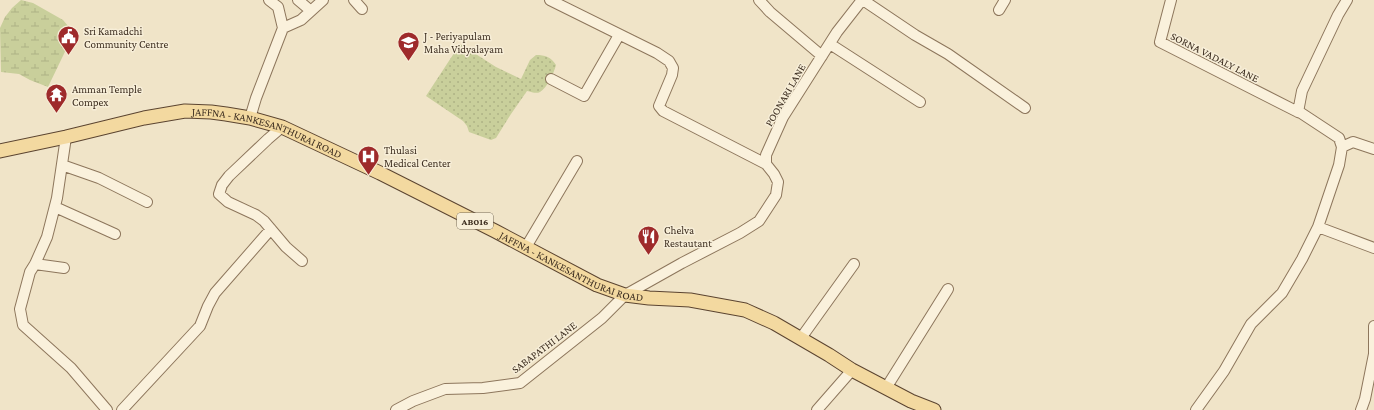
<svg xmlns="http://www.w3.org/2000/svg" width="1374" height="410" font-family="'Crimson Pro',serif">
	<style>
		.wetland { fill: url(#wetland-marsh) }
		.park { fill: url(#park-dots) }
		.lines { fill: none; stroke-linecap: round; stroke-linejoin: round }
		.minor-casing { stroke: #8d765c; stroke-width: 12 }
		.major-casing { stroke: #5b4430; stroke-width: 15 }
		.minor { stroke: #faf1dc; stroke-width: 10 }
		.major { stroke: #f3d9a0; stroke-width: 13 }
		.labels { text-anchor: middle; stroke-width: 3; stroke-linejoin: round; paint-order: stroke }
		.shield { fill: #f7eed8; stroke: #756857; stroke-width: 1 }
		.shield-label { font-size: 10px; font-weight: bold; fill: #3d2e20 }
		.poi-label { font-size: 11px; fill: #3d2e20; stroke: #f7eed8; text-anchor: start }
		.street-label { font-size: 11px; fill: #3d2e20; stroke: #f7eed8 }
	</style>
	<defs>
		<pattern id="wetland-marsh" width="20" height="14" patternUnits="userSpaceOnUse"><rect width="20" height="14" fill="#c9cf9b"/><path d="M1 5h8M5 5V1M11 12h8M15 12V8" fill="none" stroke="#aeb285"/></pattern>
		<pattern id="park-dots" width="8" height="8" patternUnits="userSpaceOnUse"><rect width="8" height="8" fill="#c9cf9b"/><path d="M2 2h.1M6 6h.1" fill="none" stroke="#aeb285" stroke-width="1.8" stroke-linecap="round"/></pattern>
	</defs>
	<rect width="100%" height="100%" fill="#f0e4c8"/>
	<path class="wetland" d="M21 0 33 3 63 20 74 33 48 87 30 80 19 74 1 72 0 28 5 17 12 8Z"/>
	<path class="park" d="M460 44 496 67 521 79 530 60 536 55C545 55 551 57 556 65 554 73 547 88 540 92 536 94 532 92 527 91L511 114 496 138 491 140 469 132 467 126 463 121 426 96Z"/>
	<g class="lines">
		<defs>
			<path id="minor" d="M298 0 311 11
				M354 0 362 9
				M550 0 657 53 669 61 673 68 672 75 659 106 663 111 766 164
				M759 0 770 12 822 56
				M863 0 915 35 948 54 1025 108
				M1171 0 1160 42 1298 112
				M999 10 1005 0
				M283 28 301 20 323 0
				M830 44 920 102
				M551 79 584 96 619 35
				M250 118 256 98 283 28 278 7 269 0
				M282 127 268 139 229 176 222 185 219 194 228 202 256 215 264 221 286 247 302 261
				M66 137 57 198 47 237 35 264 30 272 20 309 23 325 71 368 107 410
				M1342 147 1353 142 1374 149
				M62 165 99 178 147 202
				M55 207 115 234
				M1318 227 1374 248
				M526 247 577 161
				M35 264 64 268
				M1374 326V353
				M801 338 854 264
				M886 388 948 289
				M122 410 200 326 208 306 215 293 271 229
				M396 410 413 401 445 389 483 388 520 383 602 318 625 295 682 263 740 233 759 221 776 195 778 182 774 174 766 164V155L783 117 837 32 862 0
				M817 410 852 370
				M1196 410 1224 371 1251 324 1282 293 1302 259 1318 227 1339 165 1342 147 1339 138 1301 113 1298 112 1302 91 1338 15 1347 0
				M1361 410 1365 399 1374 354"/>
			<g id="major">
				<path id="s1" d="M0 151 66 137 144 118 185 111 211 112 226 114 250 118 282 127 380 173 495 231 597 285 625 295 649 298 690 300 745 310 774 323 829 355 852 370 911 401 934 410"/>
			</g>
		</defs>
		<use href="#minor" class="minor-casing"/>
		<use href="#major" class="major-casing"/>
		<use href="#minor" class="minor"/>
		<use href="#major" class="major"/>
	</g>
	<defs>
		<symbol id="civic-pin" viewBox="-11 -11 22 30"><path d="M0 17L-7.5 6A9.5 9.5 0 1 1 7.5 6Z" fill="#9e2a2b" stroke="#f7eed8"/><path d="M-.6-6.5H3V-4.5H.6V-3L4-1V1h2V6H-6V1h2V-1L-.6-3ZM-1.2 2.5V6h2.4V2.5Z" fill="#fff"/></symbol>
		<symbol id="school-pin" viewBox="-11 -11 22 30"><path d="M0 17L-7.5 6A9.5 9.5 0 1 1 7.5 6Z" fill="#9e2a2b" stroke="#f7eed8"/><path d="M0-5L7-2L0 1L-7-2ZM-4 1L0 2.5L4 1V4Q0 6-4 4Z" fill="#fff"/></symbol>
		<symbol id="temple-pin" viewBox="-11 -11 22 30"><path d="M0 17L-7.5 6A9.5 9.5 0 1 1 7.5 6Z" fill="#9e2a2b" stroke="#f7eed8"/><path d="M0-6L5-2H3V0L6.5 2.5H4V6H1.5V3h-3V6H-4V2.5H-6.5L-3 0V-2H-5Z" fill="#fff"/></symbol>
		<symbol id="hospital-pin" viewBox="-11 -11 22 30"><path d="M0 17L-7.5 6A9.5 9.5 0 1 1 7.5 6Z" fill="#9e2a2b" stroke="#f7eed8"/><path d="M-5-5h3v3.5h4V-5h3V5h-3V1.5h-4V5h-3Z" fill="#fff"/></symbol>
		<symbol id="restaurant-pin" viewBox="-11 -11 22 30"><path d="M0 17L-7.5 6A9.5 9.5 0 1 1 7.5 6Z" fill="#9e2a2b" stroke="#f7eed8"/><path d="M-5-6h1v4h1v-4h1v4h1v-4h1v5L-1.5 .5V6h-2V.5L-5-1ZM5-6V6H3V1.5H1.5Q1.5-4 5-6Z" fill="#fff"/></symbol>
	</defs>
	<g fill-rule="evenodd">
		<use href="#civic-pin" x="56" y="24" width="25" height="34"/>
		<use href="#school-pin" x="396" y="30" width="25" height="34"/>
		<use href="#temple-pin" x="44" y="82" width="25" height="34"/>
		<use href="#hospital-pin" x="356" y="144" width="25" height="34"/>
		<use href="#restaurant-pin" x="636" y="224" width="25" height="34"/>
	</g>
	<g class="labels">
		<rect class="shield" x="457" y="213" width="36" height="16" rx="3"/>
		<g class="shield-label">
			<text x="475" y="225">AB016</text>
		</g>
		<g class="poi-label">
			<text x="84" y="35">Sri Kamadchi<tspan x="84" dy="13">Community Centre</tspan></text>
			<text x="424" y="40">J - Periyapulam<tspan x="424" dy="13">Maha Vidyalayam</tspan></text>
			<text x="72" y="93">Amman Temple<tspan x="72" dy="13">Compex</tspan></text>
			<text x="384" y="154">Thulasi<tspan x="384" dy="13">Medical Center</tspan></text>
			<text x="664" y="234">Chelva<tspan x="664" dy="13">Restautant</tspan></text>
		</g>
		<g class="street-label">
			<text transform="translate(1215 57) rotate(27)" y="4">SORNA VADALY LANE</text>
			<text transform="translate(785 95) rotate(-60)" y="4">POONARI LANE</text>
			<text dy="4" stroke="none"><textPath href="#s1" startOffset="275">JAFFNA - KANKESANTHURAI ROAD</textPath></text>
			<text dy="4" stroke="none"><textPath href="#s1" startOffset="610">JAFFNA - KANKESANTHURAI ROAD</textPath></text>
			<text transform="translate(544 347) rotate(-37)" y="4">SABAPATHI LANE</text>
		</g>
	</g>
</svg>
